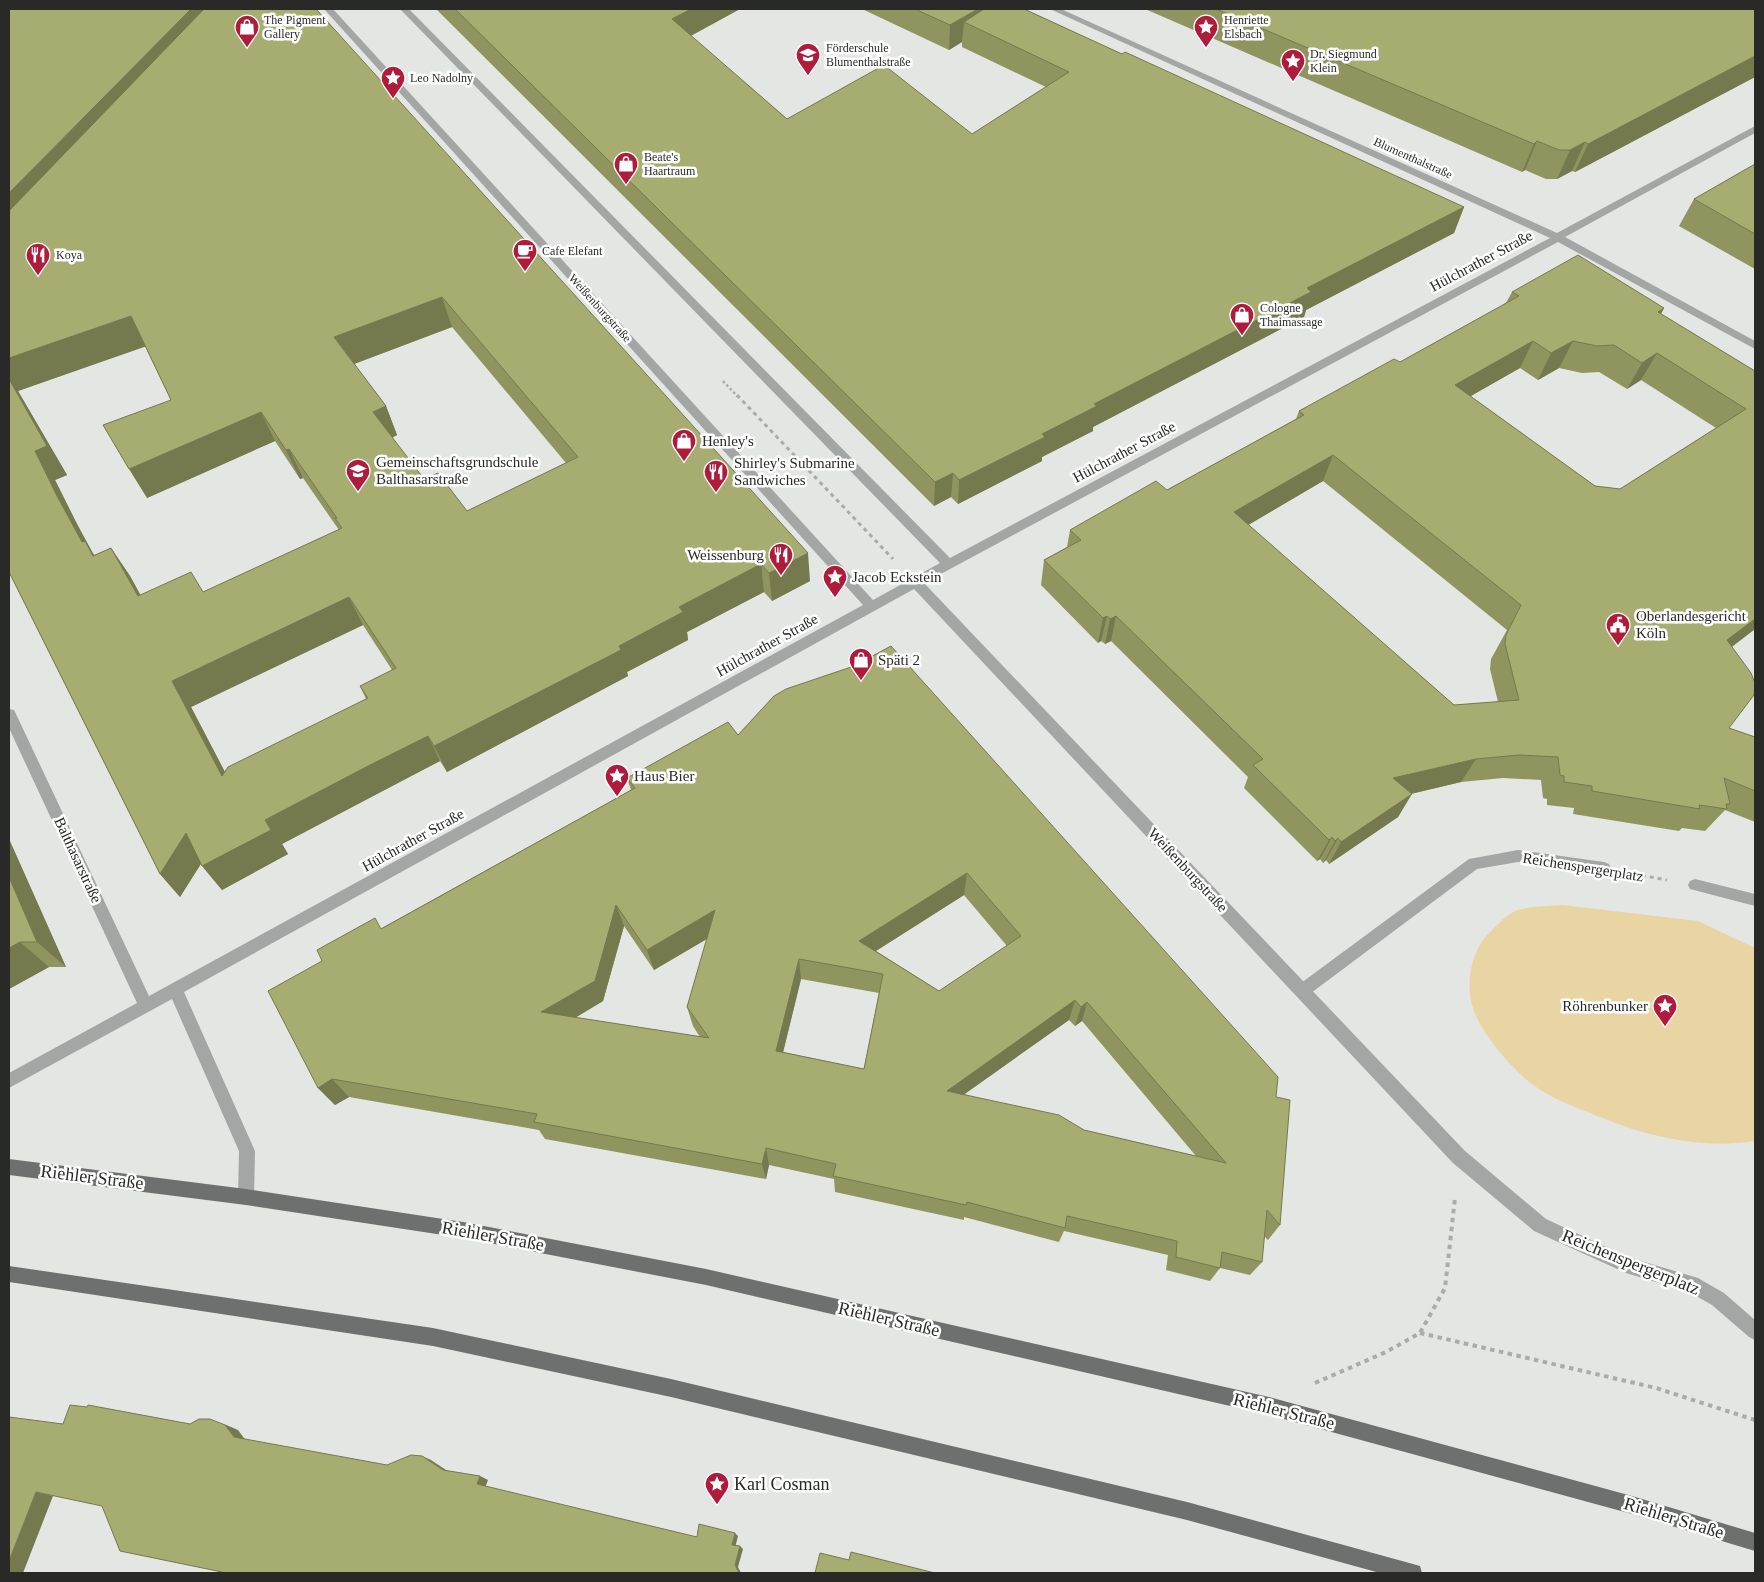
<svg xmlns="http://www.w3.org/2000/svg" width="1764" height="1582" font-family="Georgia,serif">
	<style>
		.green { fill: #e8d5a3 }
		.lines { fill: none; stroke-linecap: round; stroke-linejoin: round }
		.path-far2 { stroke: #aaaca9; stroke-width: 2.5; stroke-dasharray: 2.5 2.5; stroke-linecap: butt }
		.path-far1 { stroke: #aaaca9; stroke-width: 3; stroke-dasharray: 4 4; stroke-linecap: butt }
		.path { stroke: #aaaca9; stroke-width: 4; stroke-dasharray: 4.5 4.5; stroke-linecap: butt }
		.service { fill: #a4a6a5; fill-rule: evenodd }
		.minor { fill: #a4a6a5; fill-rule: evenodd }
		.primary { fill: #6d706f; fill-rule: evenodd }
		.wall { fill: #909560; fill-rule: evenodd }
		.shaded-wall { fill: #75794e }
		.building { fill: #a7ad70; stroke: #75794e; fill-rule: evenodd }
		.labels { text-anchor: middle; stroke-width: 5; stroke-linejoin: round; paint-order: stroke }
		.far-poi-label { font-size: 12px; fill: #292a28; stroke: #fff; text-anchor: start }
		.far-street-label { font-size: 12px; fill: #292a28; stroke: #fff }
		.street-label { font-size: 15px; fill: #292a28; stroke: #fff }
		.poi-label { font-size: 15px; fill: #292a28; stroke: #fff; text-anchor: start }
		.near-street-label { font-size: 18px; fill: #292a28; stroke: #fff }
		.near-poi-label { font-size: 18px; fill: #292a28; stroke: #fff; text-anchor: start }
	</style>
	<rect width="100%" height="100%" fill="#e4e6e3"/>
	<path class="green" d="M1563 905 1698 921 1755 948V1141C1698 1150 1642 1135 1590 1113 1571 1106 1552 1098 1536 1087 1515 1073 1482 1034 1474 1011 1464 985 1471 949 1491 931 1499 923 1507 914 1518 910 1532 906 1548 906 1563 905Z"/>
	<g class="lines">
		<path class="path-far2" d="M723 381 738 397"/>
		<path class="path-far1" d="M737 395 893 559
			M1634 874 1667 880"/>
		<path class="path" d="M1420 1333 1656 1388 1755 1420
			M1315 1383 1386 1352 1420 1333 1445 1288 1455 1198"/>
		<path class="service" d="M1518 850 1604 862 1609 864 1611 868 1609 872 1604 874 1518 862 1477 869 1307 996 1302 998 1297 996 1294 991 1297 986 1469 859Z
			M1695 879 1755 894V906L1690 889 1688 885 1690 881Z"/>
		<path class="minor" d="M324 9H333L873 600 940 563 400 9H409L950 558 1550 238 1050 9H1061L1557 233 1755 126V133L1565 237 1755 341V349L1558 242 924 583 1465 1151 1546 1219 1628 1257 1698 1278 1724 1293 1755 1320V1340L1749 1337 1712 1305 1689 1292 1626 1273 1534 1231 1453 1163 914 589 184 992 255 1151 254 1197 252 1203 246 1205 240 1203 238 1197 239 1151 172 999 9 1088V1073L137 1003 9 728V709L14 710 16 714 149 996 863 605Z"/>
		<path class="primary" d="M9 1159 246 1189 463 1222 706 1269 1269 1397 1632 1496 1755 1533V1551L1632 1514 1269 1415 706 1285 463 1238 246 1205 9 1175Z
			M9 1266 433 1328 671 1379 1187 1502 1413 1564 1420 1566 1422 1573H1380L1187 1520 671 1397 433 1346 9 1282Z"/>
	</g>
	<path class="wall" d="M9 9H316L810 581 772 601 764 592 687 632 688 640 627 672 628 676 447 772 440 761 382 791 282 844 288 854 222 890 201 864 180 897 160 874 9 572ZM452 327 566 463 467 511 424 479 392 438 397 435 386 406 354 364ZM145 346 171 400 147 498 275 441 300 479 303 478 339 530 204 592 140 595 130 576 111 548 94 555 77 524 55 480 67 475 18 391ZM363 625 392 670 360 686 366 699 225 772 191 707Z
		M436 9H740L691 36 787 119 972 134 1046 87 962 47V42L949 50 862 9H1024L1122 54 1464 207 1454 233 1306 310 1304 317 1093 427V431L1042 457V461L958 504 951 497 934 506Z
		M1145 9H1755V77L1575 172 1572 171 1557 179H1546L1525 170 1522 172Z
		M1755 164V269L1679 226 1694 199Z
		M1512 292 1664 308 1661 314 1755 371V629L1732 647 1729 728 1755 737V822L1725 810 1705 831 1682 828 1679 831 1573 814 1574 808 1547 805V799L1543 798 1541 780 1503 778 1461 782 1411 794 1398 817 1329 864 1326 860 1323 863 1320 859 1317 861 1244 788 1248 777 1111 641 1105 644 1101 641 1098 643 1041 585 1044 560 1067 547 1070 530 1167 490 1296 419 1299 411 1400 362 1506 303ZM1520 368 1538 380 1559 368 1582 373 1599 372 1627 389 1641 380 1716 428 1620 489 1595 486 1470 396ZM1323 481 1507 630 1491 659 1490 669 1498 702 1454 705 1248 525Z
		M774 696 1276 1097 1280 1225 1268 1240 1264 1236 1262 1262 1250 1275 1220 1268 1210 1281 1166 1270 1168 1255 1064 1231 1059 1242 964 1217V1220L835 1192 834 1179 769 1165 766 1179 545 1139 539 1130 349 1097 335 1105 318 1088 382 928 631 790 627 778 738 735ZM964 895 1007 946 939 991 876 951ZM624 926 654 970 707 939 687 1007 693 1026 700 1037 575 1018 603 1001ZM801 979 879 993 864 1069 783 1052ZM1069 1020 1075 1026 1082 1021 1196 1156 1084 1130 964 1094Z
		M9 839 66 967H49L9 989Z"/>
	<path class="shaded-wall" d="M191 9H231L9 242V193Z
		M691 9H740L675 44 672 19Z
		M978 9H993L964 22 962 42 949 50 950 25Z
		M1755 56V77L1575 172 1588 144Z
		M1537 141 1525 170 1522 172 1534 144Z
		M1585 142 1572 171 1557 179 1570 150Z
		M1464 207 1454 233 1306 310 1304 317 1093 427V431L1042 457V461L958 504 959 480 1042 434 1094 404 1307 288Z
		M442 297 452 327 346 367 334 337Z
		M1664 308 1649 335 1658 312Z
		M131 316 147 346 18 391 67 475 55 480 77 524 92 552 104 569 112 584 82 542 57 496 35 451 9 379V358Z
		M1533 341 1520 368 1443 412 1455 385Z
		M1573 341 1559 368 1538 380 1551 353Z
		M1657 353 1641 380 1627 389 1642 363Z
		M386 406 397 435 384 441 373 412Z
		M261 412 275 441 147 498 129 469Z
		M289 449 303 478 300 479 286 450Z
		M1333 455 1323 481 1226 538 1234 512Z
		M953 473 951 497 934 506 935 482Z
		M111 548 130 576 156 623 138 596Z
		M808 553 810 581 772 601 769 573Z
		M761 564 764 592 687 632 688 640 627 672 628 676 447 772 434 746 619 646 679 607Z
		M349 597 363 625 191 707 240 801 222 776 172 681Z
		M1107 616 1101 641 1098 643 1103 618Z
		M1116 616 1111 641 1105 644 1110 619Z
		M1755 619V629L1707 665 1727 640Z
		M428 736 440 761 282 844 288 854 222 890 202 866 265 820 368 766Z
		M1476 759 1461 782 1380 801 1393 778Z
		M1412 794 1398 817 1329 864 1341 842Z
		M186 833 205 857 180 897 160 874Z
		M1332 837 1320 859 1317 861 1329 840Z
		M1338 838 1326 860 1323 863 1335 841Z
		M9 839 66 967 37 942 9 877Z
		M967 873 964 895 860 961 859 941Z
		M616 905 624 926 603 1001 551 1032 541 1012Z
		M715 910 720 931 654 970 647 950Z
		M20 942 49 967 9 989V948Z
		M799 959 801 979 779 1069 776 1051Z
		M1075 1000 1069 1020 945 1108 947 1091Z
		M1087 1002 1082 1021 1075 1026 1081 1007Z
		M332 1079 349 1097 335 1105 318 1088Z
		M766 1148 769 1165 766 1179 762 1164Z
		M224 1424 238 1430 247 1442 234 1437Z
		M422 1456 431 1460 452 1474 443 1470Z
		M480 1476 488 1480 485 1488 477 1484Z
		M36 1492 53 1496 23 1573H9V1561Z
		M735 1533 738 1536 735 1548 732 1545Z
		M740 1546 743 1549 738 1567 741 1573H739L735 1565Z"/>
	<path class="building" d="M9 9H191L9 193Z
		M204 9H316L808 553 769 573 761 564 679 607 683 612 619 646 621 650 434 746 428 736 368 766 265 820 271 830 202 866 186 833 160 874 9 572V379L47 446 35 451 57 496 82 542 85 541 93 556 111 548 138 596 191 572 203 592 342 528 335 518H337L289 449 286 450 261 412 129 469 103 425 171 400 131 316 9 358V211ZM442 297 578 457 467 511 438 473 424 479 373 412 386 406 334 337ZM349 597 396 668 360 686 368 698 228 767 222 776 172 681Z
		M455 9H691L672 19 787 119 884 65 972 134 1069 72 964 22 984 9H1024L1122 54 1125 52 1160 68 1464 207 1307 288 1311 292 1094 404 1097 406 1042 434 1045 437 959 480 953 473 935 482Z
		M915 9H978L950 25Z
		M1216 9H1755V56L1588 144 1585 142 1570 150H1559L1537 141 1534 144Z
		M1755 164V234L1694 199Z
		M1578 255 1664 308 1658 312 1755 371V619L1727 640 1751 673 1755 683 1754 695 1729 728 1755 737V791L1724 778 1730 804H1726L1727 809 1699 805 1700 809 1592 791V786L1564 782V776L1560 775 1558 757 1519 755 1476 759 1393 778 1412 794 1341 842 1338 838 1335 841 1332 837 1329 840 1253 765 1263 759 1116 616 1110 619 1107 616 1103 618 1044 560 1081 540 1070 530 1156 481 1167 490 1304 415 1299 411 1394 359 1400 362 1519 296 1512 292ZM1533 341 1551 353 1573 341 1597 346 1614 345 1642 363 1657 353 1746 409 1620 489 1595 486 1455 385ZM1333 455 1521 605 1506 635 1505 644 1519 700 1454 705 1234 512Z
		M891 646 1278 1077 1276 1097 1290 1100 1280 1225 1267 1210 1262 1262 1222 1252 1220 1268 1176 1257 1177 1241 1067 1216 1065 1228 967 1202 966 1205 833 1176 836 1164 766 1148 762 1164 534 1122 537 1114 332 1079 318 1088 268 991 322 961 317 950 375 918 381 929 635 788 627 778 728 722 738 735 774 696 786 689 854 666ZM967 873 1021 936 939 991 859 941ZM616 905 647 950 715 910 687 1007 709 1038 541 1012 595 981ZM799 959 883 974 864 1069 776 1051ZM1075 1000 1081 1007 1087 1002 1226 1163 1084 1130 1059 1115 947 1091Z
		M9 877 37 942H20L9 948Z
		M70 1405 87 1407 88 1405 190 1424 199 1419H210L225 1425 234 1437 387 1465 411 1455 422 1456 443 1470 480 1476 477 1484 697 1537 699 1524 735 1533 732 1545 740 1546 735 1565 739 1573H222V1572L120 1551 102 1506 36 1492 9 1561V1417L63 1424Z
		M851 1552 935 1573H815L820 1553 849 1560Z"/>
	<defs>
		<symbol id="shop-pin" viewBox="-11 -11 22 30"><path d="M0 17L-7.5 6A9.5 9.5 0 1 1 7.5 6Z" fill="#af1b3b" stroke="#fff"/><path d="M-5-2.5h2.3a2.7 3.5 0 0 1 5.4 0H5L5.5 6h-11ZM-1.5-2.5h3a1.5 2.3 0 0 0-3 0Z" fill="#fff"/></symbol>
		<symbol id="sight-pin" viewBox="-11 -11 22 30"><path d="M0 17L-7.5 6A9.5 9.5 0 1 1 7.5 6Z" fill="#af1b3b" stroke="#fff"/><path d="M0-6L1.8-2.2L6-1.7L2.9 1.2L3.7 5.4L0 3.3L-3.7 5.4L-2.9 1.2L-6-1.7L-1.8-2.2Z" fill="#fff"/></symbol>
		<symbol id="school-pin" viewBox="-11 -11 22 30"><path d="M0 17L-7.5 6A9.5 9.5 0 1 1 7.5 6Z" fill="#af1b3b" stroke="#fff"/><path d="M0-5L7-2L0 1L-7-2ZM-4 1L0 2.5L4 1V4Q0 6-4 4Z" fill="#fff"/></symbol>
		<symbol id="cafe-pin" viewBox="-11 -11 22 30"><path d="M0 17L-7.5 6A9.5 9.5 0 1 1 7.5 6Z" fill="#af1b3b" stroke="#fff"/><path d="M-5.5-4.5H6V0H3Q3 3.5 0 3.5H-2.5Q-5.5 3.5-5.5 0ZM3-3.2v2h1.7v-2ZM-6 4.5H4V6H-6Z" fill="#fff"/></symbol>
		<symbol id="restaurant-pin" viewBox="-11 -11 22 30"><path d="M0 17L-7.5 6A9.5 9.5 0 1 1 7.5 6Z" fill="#af1b3b" stroke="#fff"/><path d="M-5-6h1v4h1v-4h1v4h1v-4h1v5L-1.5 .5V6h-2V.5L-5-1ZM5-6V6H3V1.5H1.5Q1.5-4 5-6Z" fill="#fff"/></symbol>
		<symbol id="civic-pin" viewBox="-11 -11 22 30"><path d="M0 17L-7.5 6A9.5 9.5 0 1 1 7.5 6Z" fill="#af1b3b" stroke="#fff"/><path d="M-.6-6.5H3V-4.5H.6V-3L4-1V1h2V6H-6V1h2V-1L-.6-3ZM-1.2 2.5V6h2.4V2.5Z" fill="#fff"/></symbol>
	</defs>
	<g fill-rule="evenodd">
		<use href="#shop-pin" x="233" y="13" width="28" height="38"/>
		<use href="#sight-pin" x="1192" y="13" width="28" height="38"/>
		<use href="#school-pin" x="794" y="41" width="28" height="38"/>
		<use href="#sight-pin" x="1279" y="47" width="28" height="38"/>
		<use href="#sight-pin" x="379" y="64" width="28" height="38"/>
		<use href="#shop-pin" x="612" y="150" width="28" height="38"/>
		<use href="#cafe-pin" x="511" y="237" width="28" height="38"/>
		<use href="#restaurant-pin" x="24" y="241" width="28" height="38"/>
		<use href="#shop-pin" x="1228" y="301" width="28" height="38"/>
		<use href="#shop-pin" x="670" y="427" width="28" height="38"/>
		<use href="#school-pin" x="344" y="457" width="28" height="38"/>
		<use href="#restaurant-pin" x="702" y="458" width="28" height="38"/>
		<use href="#restaurant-pin" x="767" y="541" width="28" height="38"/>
		<use href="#sight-pin" x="821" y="563" width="28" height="38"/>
		<use href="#civic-pin" x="1604" y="611" width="28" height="38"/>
		<use href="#shop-pin" x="847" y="646" width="28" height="38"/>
		<use href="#sight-pin" x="603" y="762" width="28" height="38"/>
		<use href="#sight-pin" x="1651" y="992" width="28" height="38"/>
		<use href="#sight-pin" x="703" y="1470" width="28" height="38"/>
	</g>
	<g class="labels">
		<g class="far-poi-label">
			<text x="264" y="24">The Pigment<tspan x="264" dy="14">Gallery</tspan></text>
			<text x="1224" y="24">Henriette<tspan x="1224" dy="14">Elsbach</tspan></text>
			<text x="826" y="52">Förderschule<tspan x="826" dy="14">Blumenthalstraße</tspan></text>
			<text x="1310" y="58">Dr. Siegmund<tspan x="1310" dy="14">Klein</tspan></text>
			<text x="410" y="82">Leo Nadolny</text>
			<text x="644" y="161">Beate's<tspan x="644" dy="14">Haartraum</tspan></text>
			<text x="542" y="255">Cafe Elefant</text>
			<text x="56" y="259">Koya</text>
			<text x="1260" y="312">Cologne<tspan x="1260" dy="14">Thaimassage</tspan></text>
		</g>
		<g class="far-street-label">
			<text transform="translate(1413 158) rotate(24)" y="4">Blumenthalstraße</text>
			<text transform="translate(600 308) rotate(48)" y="4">Weißenburgstraße</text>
		</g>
		<g class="street-label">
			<text transform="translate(1481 261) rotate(-28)" y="5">Hülchrather Straße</text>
			<text transform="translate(1124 452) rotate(-28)" y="5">Hülchrather Straße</text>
			<text transform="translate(767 645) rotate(-29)" y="5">Hülchrather Straße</text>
			<text transform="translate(413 840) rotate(-29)" y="5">Hülchrather Straße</text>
			<text transform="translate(78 860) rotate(65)" y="5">Balthasarstraße</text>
			<text transform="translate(1583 867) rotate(9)" y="5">Reichenspergerplatz</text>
			<text transform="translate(1188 870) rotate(47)" y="5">Weißenburgstraße</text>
		</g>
		<g class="poi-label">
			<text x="702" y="446">Henley's</text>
			<text x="376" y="467">Gemeinschaftsgrundschule<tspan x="376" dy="17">Balthasarstraße</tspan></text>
			<text x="734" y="468">Shirley's Submarine<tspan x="734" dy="17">Sandwiches</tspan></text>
			<text x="764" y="560" text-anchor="end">Weissenburg</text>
			<text x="852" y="582">Jacob Eckstein</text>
			<text x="1636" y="621">Oberlandesgericht<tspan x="1636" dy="17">Köln</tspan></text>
			<text x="878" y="665">Späti 2</text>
			<text x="634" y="781">Haus Bier</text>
			<text x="1648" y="1011" text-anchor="end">Röhrenbunker</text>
		</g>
		<g class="near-street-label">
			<text transform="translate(92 1177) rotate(7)" y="6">Riehler Straße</text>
			<text transform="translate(493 1236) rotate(10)" y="6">Riehler Straße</text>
			<text transform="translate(1631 1262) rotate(22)" y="6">Reichenspergerplatz</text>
			<text transform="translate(889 1319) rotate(13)" y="6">Riehler Straße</text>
			<text transform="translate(1284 1411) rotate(14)" y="6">Riehler Straße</text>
			<text transform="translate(1674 1518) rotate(17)" y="6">Riehler Straße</text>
		</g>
		<g class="near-poi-label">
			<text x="734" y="1490">Karl Cosman</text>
		</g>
	</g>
	<rect width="1764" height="1582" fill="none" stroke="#292a28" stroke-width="20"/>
</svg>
